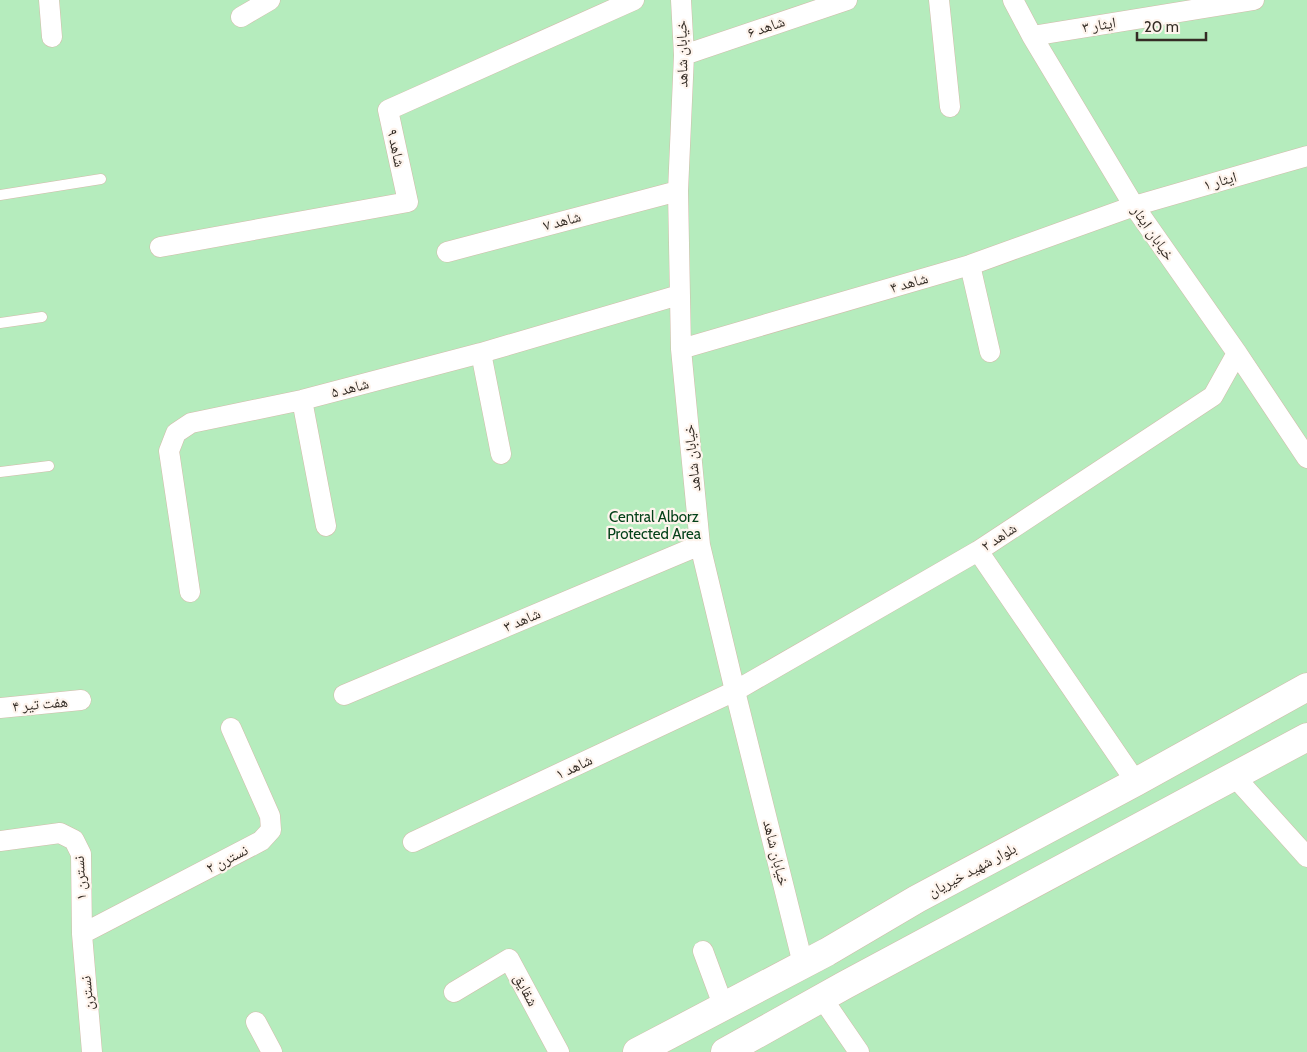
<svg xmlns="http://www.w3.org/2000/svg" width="1307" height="1052" font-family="Cabin,'Noto Naskh Arabic',sans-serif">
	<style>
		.green { fill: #b5ecbd }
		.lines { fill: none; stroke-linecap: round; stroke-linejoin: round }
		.service-casing { stroke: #d2bbaa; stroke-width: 11 }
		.minor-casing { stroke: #d2bbaa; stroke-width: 21 }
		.secondary-casing { stroke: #d2bbaa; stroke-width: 29 }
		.service { stroke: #fff; stroke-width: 10 }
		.minor { stroke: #fff; stroke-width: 20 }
		.secondary { stroke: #fff; stroke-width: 28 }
		.labels { text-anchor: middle; stroke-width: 4.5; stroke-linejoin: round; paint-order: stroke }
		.street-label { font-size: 15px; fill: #342c25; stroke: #fef4ed }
		.park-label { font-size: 15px; fill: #044119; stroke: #fef4ed }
	</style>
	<rect width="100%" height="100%" fill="#fef4ed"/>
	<path class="green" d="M0 0H1307V1052H0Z"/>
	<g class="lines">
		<defs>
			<path id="service" d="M0 195 101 179
				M0 323 42 317
				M0 472 49 466"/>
			<path id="minor" d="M49 0 52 37
				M681 0 684 55 678 191 681 349 700 545 735 691 803 964
				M939 0 950 107
				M1013 0 1032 36 1134 206 1237 353 1307 458
				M241 17 270 0
				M1032 36 1254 0
				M684 55 847 0
				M160 247 408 202 388 110 634 0
				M447 252 678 191
				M970 265 990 352
				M681 349 970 265 1134 206 1307 156
				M481 353 501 454
				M302 400 326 526
				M978 551 1136 782
				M190 592 169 451 176 433 191 423 302 400 481 353 679 295
				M344 695 700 545
				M0 708 81 700
				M1235 777 1307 857
				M0 841 60 833 74 840 81 854 82 934 92 1052
				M413 842 735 691 978 551 1213 396 1237 353
				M82 934 261 841 271 830 270 816 231 728
				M703 951 723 1005
				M454 992 509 959 559 1052
				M822 998 859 1052
				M256 1022 272 1052"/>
			<path id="secondary" d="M637 1052 827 952 917 899 1136 782 1307 687
				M725 1052 845 985 1307 737"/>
		</defs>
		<use href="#service" class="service-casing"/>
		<use href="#minor" class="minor-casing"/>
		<use href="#secondary" class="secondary-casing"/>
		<use href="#service" class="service"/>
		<use href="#minor" class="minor"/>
		<use href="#secondary" class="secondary"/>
	</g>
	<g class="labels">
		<g class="street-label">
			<text transform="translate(1099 25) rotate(-9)" y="5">ایثار ۳</text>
			<text transform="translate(766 27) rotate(-19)" y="5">شاهد ۶</text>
			<text transform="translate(682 54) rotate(-91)" y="5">خیابان شاهد</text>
			<text transform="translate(396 148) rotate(78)" y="5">شاهد ۹</text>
			<text transform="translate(1220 181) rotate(-16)" y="5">ایثار ۱</text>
			<text transform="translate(562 221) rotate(-15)" y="5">شاهد ۷</text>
			<text transform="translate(1153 233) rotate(55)" y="5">خیابان ایثار</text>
			<text transform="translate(909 283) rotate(-16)" y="5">شاهد ۴</text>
			<text transform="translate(350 388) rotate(-15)" y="5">شاهد ۵</text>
			<text transform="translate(692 458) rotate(-96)" y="5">خیابان شاهد</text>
			<text transform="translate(999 537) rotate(-33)" y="5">شاهد ۲</text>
			<text transform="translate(522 620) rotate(-23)" y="5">شاهد ۳</text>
			<text transform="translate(40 704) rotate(-5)" y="5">هفت تیر ۴</text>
			<text transform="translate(574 767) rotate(-25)" y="5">شاهد ۱</text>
			<text transform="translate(776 853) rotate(76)" y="5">خیابان شاهد</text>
			<text transform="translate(227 859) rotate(-27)" y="5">نسترن ۲</text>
			<text transform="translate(972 870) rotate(-28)" y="5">بلوار شهید خیریان</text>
			<text transform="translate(80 878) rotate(-93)" y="5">نسترن ۱</text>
			<text transform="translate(526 990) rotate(62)" y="5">شقایق</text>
			<text transform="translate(87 993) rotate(-95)" y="5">نسترن</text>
		</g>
		<g class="park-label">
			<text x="654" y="522">Central Alborz<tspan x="654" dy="17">Protected Area</tspan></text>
		</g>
	</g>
	<path d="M1137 32v8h69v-8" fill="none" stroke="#342c25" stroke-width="2.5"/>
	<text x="1144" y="32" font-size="15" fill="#342c25" stroke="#fef4ed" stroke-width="4" paint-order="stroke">20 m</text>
</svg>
